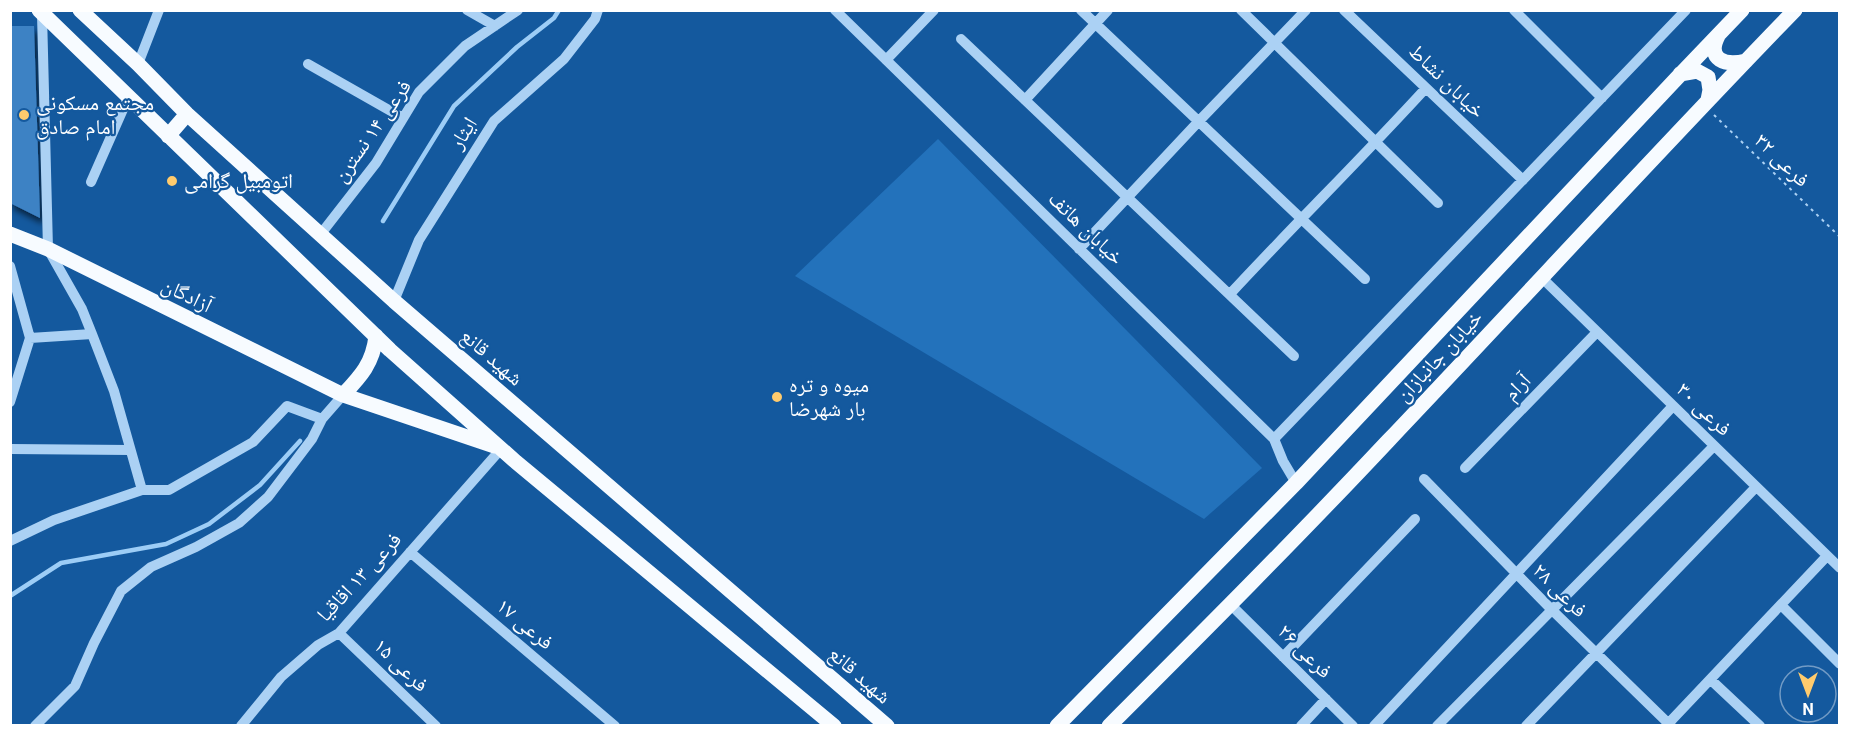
<svg xmlns="http://www.w3.org/2000/svg" width="1850" height="736" font-family="Roboto,'Noto Naskh Arabic',sans-serif">
	<style>
		.green { fill: #2372bb }
		.lines { fill: none; stroke-linecap: round; stroke-linejoin: round }
		.stream { stroke: #9dcdf6; stroke-width: 4.5 }
		.building { fill: #3d82c4; filter: url(#shadow) }
		.path { stroke: #abd1f4; stroke-width: 2; stroke-dasharray: 3 4.5; stroke-linecap: butt }
		.minor { stroke: #abd1f4; stroke-width: 10 }
		.major { stroke: #f7fbff; stroke-width: 15 }
		.poi-dot { fill: #ffcb6d; stroke: #14599e; stroke-width: 2 }
		.labels { text-anchor: middle; stroke-width: 4.5; stroke-linejoin: round; paint-order: stroke }
		.street-label { font-size: 21px; fill: #fff; stroke: #14599e }
		.poi-label { font-size: 21px; fill: #fff; stroke: #14599e; text-anchor: start }
	</style>
	<defs>
		<filter id="shadow"><feDropShadow dx="3.5" dy="6" stdDeviation="3" flood-color="#0009"/></filter>
	</defs>
	<rect width="100%" height="100%" fill="#14599e"/>
	<path class="green" d="M938 139 1262 468 1204 519 795 276Z"/>
	<g class="lines">
		<path class="stream" d="M383 221 454 106 517 47 554 18 559 10
			M10 596 61 563 166 544 209 524 260 485 300 441"/>
	</g>
	<path class="building" d="M10 26H34L40 218 10 203Z"/>
	<g class="lines">
		<path class="path" d="M1714 115 1840 237"/>
		<path class="minor" d="M467 10 495 26
			M835 10 1274 439 1283 461 1296 483
			M1081 10 1365 279
			M1241 10 1438 203
			M1344 10 1523 180
			M1514 10 1602 98
			M42 14 48 249 82 309 92 334 114 391 142 490
			M961 39 1294 356
			M886 60 934 10
			M138 64 159 10
			M308 64 403 118
			M1025 100 1108 10
			M91 182 128 98
			M320 235 376 163 419 92 465 46 518 10
			M1079 249 1199 121 1306 10
			M10 266 30 338 10 402
			M1541 277 1840 568
			M1230 294C1294 225 1362 158 1426 88
			M394 301 419 240 494 121 564 59 595 19 598 10
			M30 338 92 334
			M1274 439 1686 10
			M10 449 130 450
			M1465 468 1597 332
			M1424 479 1551 609 1671 726
			M10 541 54 520 142 490H169L253 442 287 406 322 419
			M410 552 615 726
			M1230 604 1353 726
			M1781 605 1840 664
			M339 633 436 726
			M1283 657 1415 519
			M1711 680 1760 726
			M35 726 75 686 94 643 121 591 151 567 196 547 239 523 268 497 312 439 322 419 343 395
			M241 726 281 677 318 645 339 633 501 449
			M1301 726 1326 699
			M1374 726 1673 406
			M1437 726 1714 446
			M1526 726 1756 487
			M1666 726 1827 556"/>
		<path class="major" d="M39 10 390 350 516 462 834 726
			M80 10 138 64 187 114 394 301 887 726
			M1718 36C1706 60 1725 66 1746 61
			M1680 74 1697 71 1708 77 1710 90 1708 100
			M168 136 187 114
			M10 234 48 249 343 395
			M376 336C373 363 361 376 343 395L494 446
			M1057 726 1296 483 1676 79 1742 10
			M1109 726C1203 632 1297 538 1388 441 1524 298 1657 152 1795 10"/>
	</g>
	<g class="poi-dot">
		<circle cx="24" cy="115" r="6"/>
		<circle cx="172" cy="181" r="6"/>
		<circle cx="777" cy="397" r="6"/>
	</g>
	<g class="labels">
		<g class="street-label">
			<text transform="translate(1447 81) rotate(44)" y="7">خیابان نشاط</text>
			<text transform="translate(372 131) rotate(-55)" y="7">فرعی ۱۴ نسترن</text>
			<text transform="translate(463 133) rotate(-58)" y="7">ایثار</text>
			<text transform="translate(1782 160) rotate(44)" y="7">فرعی ۳۲</text>
			<text transform="translate(1086 228) rotate(44)" y="7">خیابان هاتف</text>
			<text transform="translate(187 295) rotate(26)" y="7">آزادگان</text>
			<text transform="translate(1439 356) rotate(-47)" y="7">خیابان جانبازان</text>
			<text transform="translate(492 357) rotate(41)" y="7">شهید قانع</text>
			<text transform="translate(1517 387) rotate(-46)" y="7">آرام</text>
			<text transform="translate(1704 409) rotate(44)" y="7">فرعی ۳۰</text>
			<text transform="translate(359 577) rotate(-47)" y="7">فرعی ۱۳ اقاقیا</text>
			<text transform="translate(1560 590) rotate(45)" y="7">فرعی ۲۸</text>
			<text transform="translate(525 624) rotate(40)" y="7">فرعی ۱۷</text>
			<text transform="translate(1305 651) rotate(45)" y="7">فرعی ۲۶</text>
			<text transform="translate(401 665) rotate(44)" y="7">فرعی ۱۵</text>
			<text transform="translate(860 675) rotate(41)" y="7">شهید قانع</text>
		</g>
		<g class="poi-label">
			<text x="36" y="110">مجتمع مسکونی<tspan x="36" dy="24">امام صادق</tspan></text>
			<text x="184" y="188">اتومبیل گرامی</text>
			<text x="789" y="392">میوه و تره<tspan x="789" dy="24">بار شهرضا</tspan></text>
		</g>
	</g>
	<rect width="1850" height="736" fill="none" stroke="#ffffff" stroke-width="24"/>
	<g transform="translate(1808 694) rotate(180)"><circle r="28" fill="#14599e" stroke="#729bc5" stroke-width="1.5"/>
	<path d="M0-4.5L10 22L0 15L-10 22Z" fill="#ffcb6d"/>
	<text y="-9" font-size="16" font-weight="bold" text-anchor="middle" fill="#ffffff">N</text>
	</g>
</svg>
